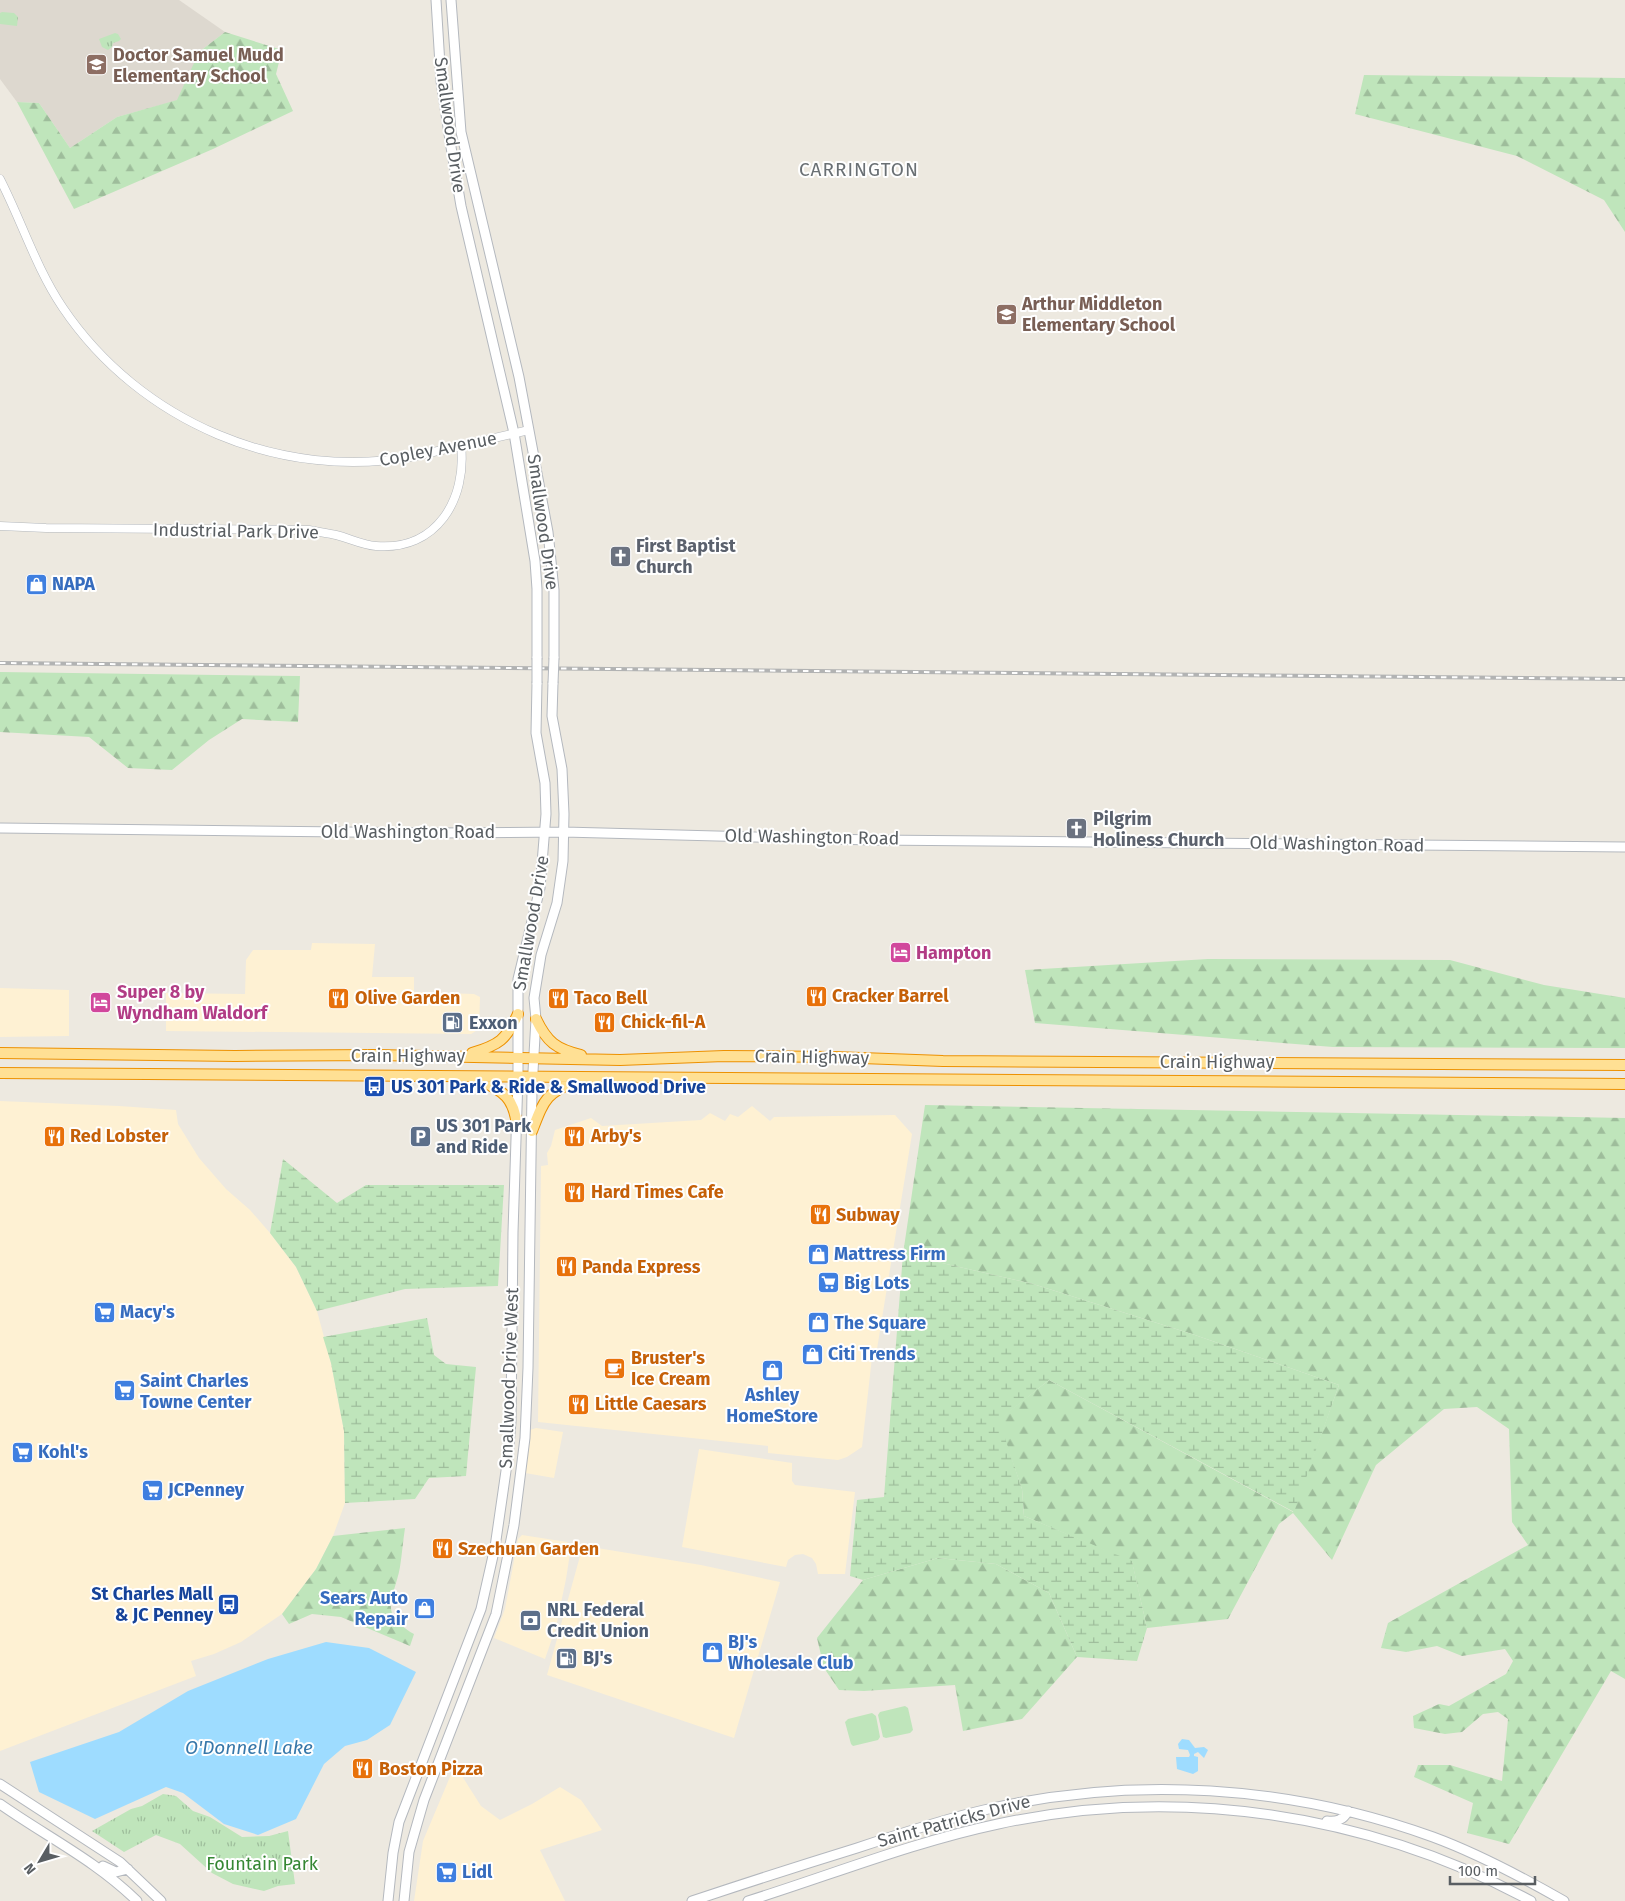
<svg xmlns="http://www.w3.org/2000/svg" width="1625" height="1901" font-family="'Fira Sans',sans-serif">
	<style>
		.commercial { fill: #fef1d3 }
		.education { fill: #ddd8cf }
		.grass { fill: url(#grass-tufts) }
		.forest { fill: url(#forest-firs) }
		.wetland { fill: url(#wetland-marsh) }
		.pitch { fill: #bfe5bb }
		.water { fill: #9edcff }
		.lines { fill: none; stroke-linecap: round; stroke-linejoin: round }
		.tertiary-casing { stroke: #b3b7bc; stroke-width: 9 }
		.secondary-casing { stroke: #b4b8be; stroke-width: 11 }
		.trunk-casing { stroke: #ed9100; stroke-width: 12 }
		.tertiary { stroke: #fff; stroke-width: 8 }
		.secondary { stroke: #fff; stroke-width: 9 }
		.trunk { stroke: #ffe094; stroke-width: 10 }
		.rail-casing { stroke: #b2b3b3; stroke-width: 4 }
		.rail { stroke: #fff; stroke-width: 2; stroke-dasharray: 5.5; stroke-linecap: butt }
		.secondary-bridge-casing { stroke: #b4b8be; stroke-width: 11; stroke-linecap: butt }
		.secondary-bridge { stroke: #fff; stroke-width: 9 }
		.labels { text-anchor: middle; stroke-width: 4; stroke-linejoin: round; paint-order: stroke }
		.education-label { font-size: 18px; font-weight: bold; fill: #785e54; stroke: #fff; text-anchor: start }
		.street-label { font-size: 18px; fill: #595e62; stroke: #fff }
		.worship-label { font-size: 18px; font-weight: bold; fill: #5b616d; stroke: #fff; text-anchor: start }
		.shop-label { font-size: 18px; font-weight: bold; fill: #366cbe; stroke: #fff; text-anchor: start }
		.hotel-label { font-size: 18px; font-weight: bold; fill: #b23c85; stroke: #fff; text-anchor: start }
		.food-label { font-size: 18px; font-weight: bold; fill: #c56008; stroke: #fff; text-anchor: start }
		.service-label { font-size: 18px; font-weight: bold; fill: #4e5e75; stroke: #fff; text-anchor: start }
		.transit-label { font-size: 18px; font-weight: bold; fill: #164399; stroke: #fff; text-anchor: start }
		.park-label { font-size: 18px; fill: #358733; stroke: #fff }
		.neighbourhood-label { font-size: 19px; letter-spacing: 1px; fill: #6a7074; stroke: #fff }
		.water-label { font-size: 19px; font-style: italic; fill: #3778aa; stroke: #fff }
	</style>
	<defs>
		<pattern id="grass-tufts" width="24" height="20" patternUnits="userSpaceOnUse" patternTransform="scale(1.25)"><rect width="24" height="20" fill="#bfe5bb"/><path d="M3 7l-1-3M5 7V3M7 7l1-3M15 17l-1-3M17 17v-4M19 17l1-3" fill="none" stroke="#9ebd9b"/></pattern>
		<pattern id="forest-firs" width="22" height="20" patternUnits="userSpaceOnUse" patternTransform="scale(1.25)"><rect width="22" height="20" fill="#bfe5bb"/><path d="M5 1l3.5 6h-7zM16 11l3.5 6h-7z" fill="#9ebd9b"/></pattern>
		<pattern id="wetland-marsh" width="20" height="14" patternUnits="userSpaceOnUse" patternTransform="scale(1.25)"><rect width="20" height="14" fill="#bfe5bb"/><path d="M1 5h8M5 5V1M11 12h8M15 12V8" fill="none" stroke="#9ebd9b"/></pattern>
	</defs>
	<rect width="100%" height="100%" fill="#ede9e0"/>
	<path class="commercial" d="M312 943 375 944 372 977H414V992L474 994 480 997 479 1029 471 1034 166 1031V993L245 994 246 960 253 950H311Z
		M0 988 69 990V1036L0 1037Z
		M0 1101 119 1106 176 1110 178 1124 199 1158 226 1189 250 1210 270 1233 296 1267 317 1311 331 1363 344 1431 345 1503 333 1536 316 1569 282 1614 241 1642 214 1654 191 1661 196 1676 0 1751Z
		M752 1106 770 1121 774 1117 895 1115 912 1134 877 1349 873 1348 862 1447 847 1457 838 1460 768 1453V1446L538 1422 541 1166 548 1165 547 1153 551 1146 555 1130 591 1118 602 1126 701 1120 710 1113 725 1121 730 1114 738 1117Z
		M536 1428 563 1432 554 1478 525 1473 530 1430Z
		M699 1449 792 1463V1481L795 1485 855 1492 845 1574H818L816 1564 812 1558 803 1554 795 1555 788 1560 786 1567 682 1547Z
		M522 1535 567 1542 571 1547 566 1579 556 1627 545 1659 494 1638 505 1609 518 1539Z
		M591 1547 701 1565 780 1582 734 1738 547 1675 582 1549Z
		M455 1765 481 1806 500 1820 532 1804 560 1787 581 1800 602 1830 540 1850 565 1901H414L423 1841Z"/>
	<path class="education" d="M0 0H179L225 32 199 52 179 100 117 117 70 148 39 103 17 102 0 79Z"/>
	<path class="grass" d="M2 12 14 13 18 17 17 26 0 24V13Z
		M115 33 118 34 121 39 119 41 113 43 112 47 108 50 102 47 99 39Z
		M163 1794 176 1796 193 1811 210 1817 242 1837 269 1836 288 1831 295 1884 278 1886 264 1891 233 1884 212 1873 180 1844 156 1835 124 1852 92 1831 131 1809 142 1806Z"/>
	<path class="forest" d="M225 32 282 50 276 74 293 111 213 149 74 209 17 102 39 103 70 148 117 117 177 100 199 52Z
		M1364 75 1625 78V232L1604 200 1517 156 1355 114Z
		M0 672 300 676 298 722 242 719 209 740 172 770 128 768 89 737 0 732Z
		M1208 959 1450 960 1544 985 1625 998V1048L1333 1047 1035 1023 1025 970Z
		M925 1105 1625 1118V1679L1611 1671 1509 1844 1467 1833 1473 1803 1414 1777 1418 1765H1450L1502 1781 1508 1719 1498 1712 1483 1714 1462 1732 1445 1734 1414 1728 1413 1716 1439 1704 1449 1706 1506 1674 1513 1661 1505 1649 1462 1656 1437 1646 1406 1652 1381 1648 1388 1623 1528 1545 1512 1522 1509 1429 1477 1407 1444 1409 1376 1465 1332 1560 1293 1513 1279 1524 1228 1619 1147 1628 1132 1562 1024 1516 1022 1489 998 1420 1049 1380 1293 1512 1339 1385 1192 1334 1033 1284 903 1254Z
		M405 1528C403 1541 402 1554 400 1567 394 1600 377 1612 414 1634L410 1646 341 1617 312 1614 289 1624 282 1614 316 1569 333 1536Z
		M938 1558 996 1564 1049 1593 1077 1657 1022 1719 963 1731 955 1685 864 1691 839 1690 824 1668 817 1638 863 1580Z"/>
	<path class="wetland" d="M283 1159 337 1203 366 1185H504L498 1286 405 1289 317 1311 296 1267 270 1233Z
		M903 1254 1033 1284 1192 1334 1339 1385 1294 1512 1049 1380 999 1420 1022 1489 1024 1516 1132 1561 1147 1628 1137 1661 1077 1657 1049 1593 996 1564 938 1558 863 1580 850 1576 857 1500 884 1497Z
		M427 1318 434 1355 446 1364 476 1367 466 1476 429 1478 415 1499 345 1503 344 1431 331 1363 323 1337Z"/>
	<path class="pitch" d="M905 1706 908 1708 913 1730 910 1733 886 1738 883 1737 878 1715 880 1712Z
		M872 1713 876 1716 880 1737 878 1740 853 1746 851 1744 845 1722 848 1719Z"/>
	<path class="water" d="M326 1642 369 1648 416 1672 390 1725 367 1740 345 1746 324 1764 296 1819 258 1835 224 1824 183 1793 166 1787 95 1819 39 1792 30 1762 119 1732 188 1691 268 1659Z
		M1182 1739 1189 1740 1195 1748 1204 1747 1208 1750 1204 1758 1198 1752 1194 1754V1756L1198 1757V1771L1193 1774 1177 1769 1176 1757H1189L1190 1755 1188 1750 1179 1749 1178 1744Z"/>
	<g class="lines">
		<defs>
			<path id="tertiary" d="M0 179C22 222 36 268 63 308 140 422 281 482 416 456L529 430
				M0 526 46 528 309 530C318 532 327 533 336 535 349 538 362 545 376 546 437 551 467 499 461 445"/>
			<path id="secondary" d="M436 0 441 81 451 147 461 206 514 433 535 561 537 589V658
				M451 0 461 132 519 377 548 532 554 590V658
				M0 828 435 833 564 832 872 840 1625 847
				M0 1784 120 1862 161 1901
				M0 1804C47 1837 95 1860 137 1901
				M1327 1821C1337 1822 1343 1820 1348 1811
				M103 1866 116 1872 128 1869
				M388 1901 393 1853 399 1822 481 1609 495 1547 508 1457 511 1422 513 1232 518 1077V979L540 888 546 814 545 783 536 733 537 683
				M404 1901 409 1852 424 1800 496 1614 514 1525 525 1438 528 1368 532 1089 536 1019 534 998 541 955 557 903 563 861 564 814 562 769 552 716 553 683
				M692 1901C746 1883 802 1865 857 1848 899 1834 941 1820 984 1810 1132 1775 1290 1785 1433 1837 1479 1854 1522 1877 1564 1901
				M748 1901C831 1875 913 1842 998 1824 1178 1785 1368 1813 1531 1901"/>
			<path id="trunk" d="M536 1019C547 1042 556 1049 581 1055
				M0 1053 235 1056 377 1055 620 1060 724 1056 834 1057 943 1061 1625 1065
				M472 1053C499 1045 506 1040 518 1014
				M0 1073 1625 1084
				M479 1080C504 1091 514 1098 517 1126
				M532 1131C544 1100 546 1092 579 1080"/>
		</defs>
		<use href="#tertiary" class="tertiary-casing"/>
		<use href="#secondary" class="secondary-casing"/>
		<use href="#trunk" class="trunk-casing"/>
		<use href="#tertiary" class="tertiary"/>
		<use href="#secondary" class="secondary"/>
		<use href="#trunk" class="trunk"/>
		<defs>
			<path id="rail" d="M0 663 1625 679"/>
		</defs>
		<use href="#rail" class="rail-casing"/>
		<use href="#rail" class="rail"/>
		<defs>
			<path id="secondary-bridge" d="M537 683V658
				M553 683 554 658"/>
		</defs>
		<use href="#secondary-bridge" class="secondary-bridge-casing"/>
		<use href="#secondary-bridge" class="secondary-bridge"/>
	</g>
	<defs>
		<symbol id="school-square" viewBox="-11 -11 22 22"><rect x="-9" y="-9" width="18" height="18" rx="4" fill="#8d6e63" stroke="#fff"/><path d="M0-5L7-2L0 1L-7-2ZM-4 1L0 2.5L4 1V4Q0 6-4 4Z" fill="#fff"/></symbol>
		<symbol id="church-square" viewBox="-11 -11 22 22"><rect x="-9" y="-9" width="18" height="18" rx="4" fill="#6b7280" stroke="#fff"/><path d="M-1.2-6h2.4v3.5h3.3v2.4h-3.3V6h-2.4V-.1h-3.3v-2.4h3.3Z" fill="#fff"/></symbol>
		<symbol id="shop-square" viewBox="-11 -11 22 22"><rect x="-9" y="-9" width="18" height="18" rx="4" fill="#3f7fe0" stroke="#fff"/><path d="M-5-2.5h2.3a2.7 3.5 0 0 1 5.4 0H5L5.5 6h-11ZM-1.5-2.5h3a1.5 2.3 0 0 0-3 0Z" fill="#fff"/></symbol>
		<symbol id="hotel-square" viewBox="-11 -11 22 22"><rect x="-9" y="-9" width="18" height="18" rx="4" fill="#d1479c" stroke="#fff"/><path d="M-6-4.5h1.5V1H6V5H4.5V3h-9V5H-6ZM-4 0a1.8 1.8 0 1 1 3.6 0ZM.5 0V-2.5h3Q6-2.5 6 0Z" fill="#fff"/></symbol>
		<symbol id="restaurant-square" viewBox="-11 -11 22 22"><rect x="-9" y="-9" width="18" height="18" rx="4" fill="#e8710a" stroke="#fff"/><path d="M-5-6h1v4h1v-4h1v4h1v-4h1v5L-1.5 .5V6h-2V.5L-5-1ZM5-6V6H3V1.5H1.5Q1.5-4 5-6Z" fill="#fff"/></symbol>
		<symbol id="fuel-square" viewBox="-11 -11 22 22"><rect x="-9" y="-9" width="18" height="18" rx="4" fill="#5c6f8a" stroke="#fff"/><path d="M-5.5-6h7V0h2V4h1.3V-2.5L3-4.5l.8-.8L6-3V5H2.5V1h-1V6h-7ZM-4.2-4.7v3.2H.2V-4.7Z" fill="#fff"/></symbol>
		<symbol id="bus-square" viewBox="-11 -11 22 22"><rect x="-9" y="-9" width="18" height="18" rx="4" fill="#1a4fb4" stroke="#fff"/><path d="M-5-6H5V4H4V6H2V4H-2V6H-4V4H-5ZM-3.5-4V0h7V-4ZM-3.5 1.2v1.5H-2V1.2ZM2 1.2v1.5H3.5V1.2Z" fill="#fff"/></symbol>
		<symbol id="parking-square" viewBox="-11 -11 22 22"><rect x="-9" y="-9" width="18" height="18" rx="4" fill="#5c6f8a" stroke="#fff"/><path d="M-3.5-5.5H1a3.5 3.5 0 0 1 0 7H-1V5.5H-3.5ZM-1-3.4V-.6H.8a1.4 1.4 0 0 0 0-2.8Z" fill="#fff"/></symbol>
		<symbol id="supermarket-square" viewBox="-11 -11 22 22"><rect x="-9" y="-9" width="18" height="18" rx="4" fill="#3f7fe0" stroke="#fff"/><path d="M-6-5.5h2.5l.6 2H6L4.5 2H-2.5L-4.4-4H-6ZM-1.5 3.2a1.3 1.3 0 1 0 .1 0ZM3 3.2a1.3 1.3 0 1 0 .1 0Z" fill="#fff"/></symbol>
		<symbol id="cafe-square" viewBox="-11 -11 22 22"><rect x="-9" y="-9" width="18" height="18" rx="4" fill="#e8710a" stroke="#fff"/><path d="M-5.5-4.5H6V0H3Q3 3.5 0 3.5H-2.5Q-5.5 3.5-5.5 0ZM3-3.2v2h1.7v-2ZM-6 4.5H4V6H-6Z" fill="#fff"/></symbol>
		<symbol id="bank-square" viewBox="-11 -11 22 22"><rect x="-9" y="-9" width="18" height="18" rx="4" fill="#5c6f8a" stroke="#fff"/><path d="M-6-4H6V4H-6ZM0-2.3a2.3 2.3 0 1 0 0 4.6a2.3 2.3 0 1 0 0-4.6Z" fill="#fff"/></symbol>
	</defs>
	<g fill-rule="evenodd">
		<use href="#school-square" x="84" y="52" width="25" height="25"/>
		<use href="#school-square" x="994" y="302" width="25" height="25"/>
		<use href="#church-square" x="608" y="544" width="25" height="25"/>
		<use href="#shop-square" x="24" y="572" width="25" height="25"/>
		<use href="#church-square" x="1064" y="816" width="25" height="25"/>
		<use href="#hotel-square" x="888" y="940" width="25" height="25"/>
		<use href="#restaurant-square" x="804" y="984" width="25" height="25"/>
		<use href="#restaurant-square" x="326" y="986" width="25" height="25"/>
		<use href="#restaurant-square" x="546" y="986" width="25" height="25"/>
		<use href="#hotel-square" x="88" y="990" width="25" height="25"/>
		<use href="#restaurant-square" x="592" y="1010" width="25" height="25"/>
		<use href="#fuel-square" x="440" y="1010" width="25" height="25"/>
		<use href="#bus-square" x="362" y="1074" width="25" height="25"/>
		<use href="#restaurant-square" x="42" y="1124" width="25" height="25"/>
		<use href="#parking-square" x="408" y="1124" width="25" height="25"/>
		<use href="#restaurant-square" x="562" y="1124" width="25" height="25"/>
		<use href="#restaurant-square" x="562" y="1180" width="25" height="25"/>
		<use href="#restaurant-square" x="808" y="1202" width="25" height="25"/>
		<use href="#shop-square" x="806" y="1242" width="25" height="25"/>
		<use href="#restaurant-square" x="554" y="1254" width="25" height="25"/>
		<use href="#supermarket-square" x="816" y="1270" width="25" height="25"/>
		<use href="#supermarket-square" x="92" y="1300" width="25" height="25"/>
		<use href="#shop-square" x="806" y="1310" width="25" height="25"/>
		<use href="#shop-square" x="800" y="1342" width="25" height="25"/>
		<use href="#cafe-square" x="602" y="1356" width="25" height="25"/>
		<use href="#shop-square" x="760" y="1358" width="25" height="25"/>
		<use href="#supermarket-square" x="112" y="1378" width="25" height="25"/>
		<use href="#restaurant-square" x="566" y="1392" width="25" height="25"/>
		<use href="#supermarket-square" x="10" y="1440" width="25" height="25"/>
		<use href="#supermarket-square" x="140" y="1478" width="25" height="25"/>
		<use href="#restaurant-square" x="430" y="1536" width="25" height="25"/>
		<use href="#bus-square" x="216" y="1592" width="25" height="25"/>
		<use href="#shop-square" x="412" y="1596" width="25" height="25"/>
		<use href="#bank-square" x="518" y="1608" width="25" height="25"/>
		<use href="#shop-square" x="700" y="1640" width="25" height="25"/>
		<use href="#fuel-square" x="554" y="1646" width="25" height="25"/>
		<use href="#restaurant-square" x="350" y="1756" width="25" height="25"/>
		<use href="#supermarket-square" x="434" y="1860" width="25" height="25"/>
	</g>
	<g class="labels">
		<g class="education-label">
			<text x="113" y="61">Doctor Samuel Mudd<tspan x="113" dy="21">Elementary School</tspan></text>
			<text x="1022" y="310">Arthur Middleton<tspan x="1022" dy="21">Elementary School</tspan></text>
		</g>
		<g class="street-label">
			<text transform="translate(450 125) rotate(82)" y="6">Smallwood Drive</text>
			<text transform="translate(438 449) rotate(-11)" y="6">Copley Avenue</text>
			<text transform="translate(543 522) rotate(82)" y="6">Smallwood Drive</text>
			<text transform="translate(236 531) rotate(1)" y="6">Industrial Park Drive</text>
			<text x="408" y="838">Old Washington Road</text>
			<text transform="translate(812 837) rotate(1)" y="6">Old Washington Road</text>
			<text transform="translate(1337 844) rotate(1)" y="6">Old Washington Road</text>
			<text transform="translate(531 923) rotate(-80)" y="6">Smallwood Drive</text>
			<text x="408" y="1062">Crain Highway</text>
			<text transform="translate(812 1057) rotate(1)" y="6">Crain Highway</text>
			<text x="1217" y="1068">Crain Highway</text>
			<text transform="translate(509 1378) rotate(-88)" y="6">Smallwood Drive West</text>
			<text transform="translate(954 1821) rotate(-15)" y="6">Saint Patricks Drive</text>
		</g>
		<g class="worship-label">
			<text x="636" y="552">First Baptist<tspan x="636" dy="21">Church</tspan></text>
			<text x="1093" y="825">Pilgrim<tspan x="1093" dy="21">Holiness Church</tspan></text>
		</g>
		<g class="shop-label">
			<text x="52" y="590">NAPA</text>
			<text x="834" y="1260">Mattress Firm</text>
			<text x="844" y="1289">Big Lots</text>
			<text x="120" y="1318">Macy's</text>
			<text x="834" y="1329">The Square</text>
			<text x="828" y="1360">Citi Trends</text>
			<text x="140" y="1387">Saint Charles<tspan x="140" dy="21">Towne Center</tspan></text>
			<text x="772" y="1401" text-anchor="middle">Ashley<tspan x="772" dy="21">HomeStore</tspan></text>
			<text x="38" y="1458">Kohl's</text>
			<text x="168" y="1496">JCPenney</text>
			<text x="408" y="1604" text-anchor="end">Sears Auto<tspan x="408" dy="21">Repair</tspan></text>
			<text x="728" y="1648">BJ's<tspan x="728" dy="21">Wholesale Club</tspan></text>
			<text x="462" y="1878">Lidl</text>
		</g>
		<g class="hotel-label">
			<text x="916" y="959">Hampton</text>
			<text x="117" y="998">Super 8 by<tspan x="117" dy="21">Wyndham Waldorf</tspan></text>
		</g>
		<g class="food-label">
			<text x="832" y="1002">Cracker Barrel</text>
			<text x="355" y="1004">Olive Garden</text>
			<text x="574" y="1004">Taco Bell</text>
			<text x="621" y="1028">Chick-fil-A</text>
			<text x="70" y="1142">Red Lobster</text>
			<text x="591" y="1142">Arby's</text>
			<text x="591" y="1198">Hard Times Cafe</text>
			<text x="836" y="1221">Subway</text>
			<text x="582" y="1273">Panda Express</text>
			<text x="631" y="1364">Bruster's<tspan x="631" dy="21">Ice Cream</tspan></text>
			<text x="595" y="1410">Little Caesars</text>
			<text x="458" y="1555">Szechuan Garden</text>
			<text x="379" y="1775">Boston Pizza</text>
		</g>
		<g class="service-label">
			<text x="469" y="1029">Exxon</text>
			<text x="436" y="1132">US 301 Park<tspan x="436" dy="21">and Ride</tspan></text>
			<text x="547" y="1616">NRL Federal<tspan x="547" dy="21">Credit Union</tspan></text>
			<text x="583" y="1664">BJ's</text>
		</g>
		<g class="transit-label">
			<text x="391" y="1093">US 301 Park &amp; Ride &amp; Smallwood Drive</text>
			<text x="213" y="1600" text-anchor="end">St Charles Mall<tspan x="213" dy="21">&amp; JC Penney</tspan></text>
		</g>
		<g class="park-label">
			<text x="262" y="1870">Fountain Park</text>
		</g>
		<g class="neighbourhood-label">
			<text x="859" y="176">CARRINGTON</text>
		</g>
		<g class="water-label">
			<text x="249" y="1754">O'Donnell Lake</text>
		</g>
	</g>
	<g transform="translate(40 1861) rotate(232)" stroke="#ffffff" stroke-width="4" paint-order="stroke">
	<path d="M0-4L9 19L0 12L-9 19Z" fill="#595e62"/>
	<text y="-8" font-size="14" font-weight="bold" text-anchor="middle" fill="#595e62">N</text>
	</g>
	<path d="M1450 1876v8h85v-8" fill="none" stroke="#595e62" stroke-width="2.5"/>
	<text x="1458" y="1876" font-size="15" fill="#595e62" stroke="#ffffff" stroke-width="4" paint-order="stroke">100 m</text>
</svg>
